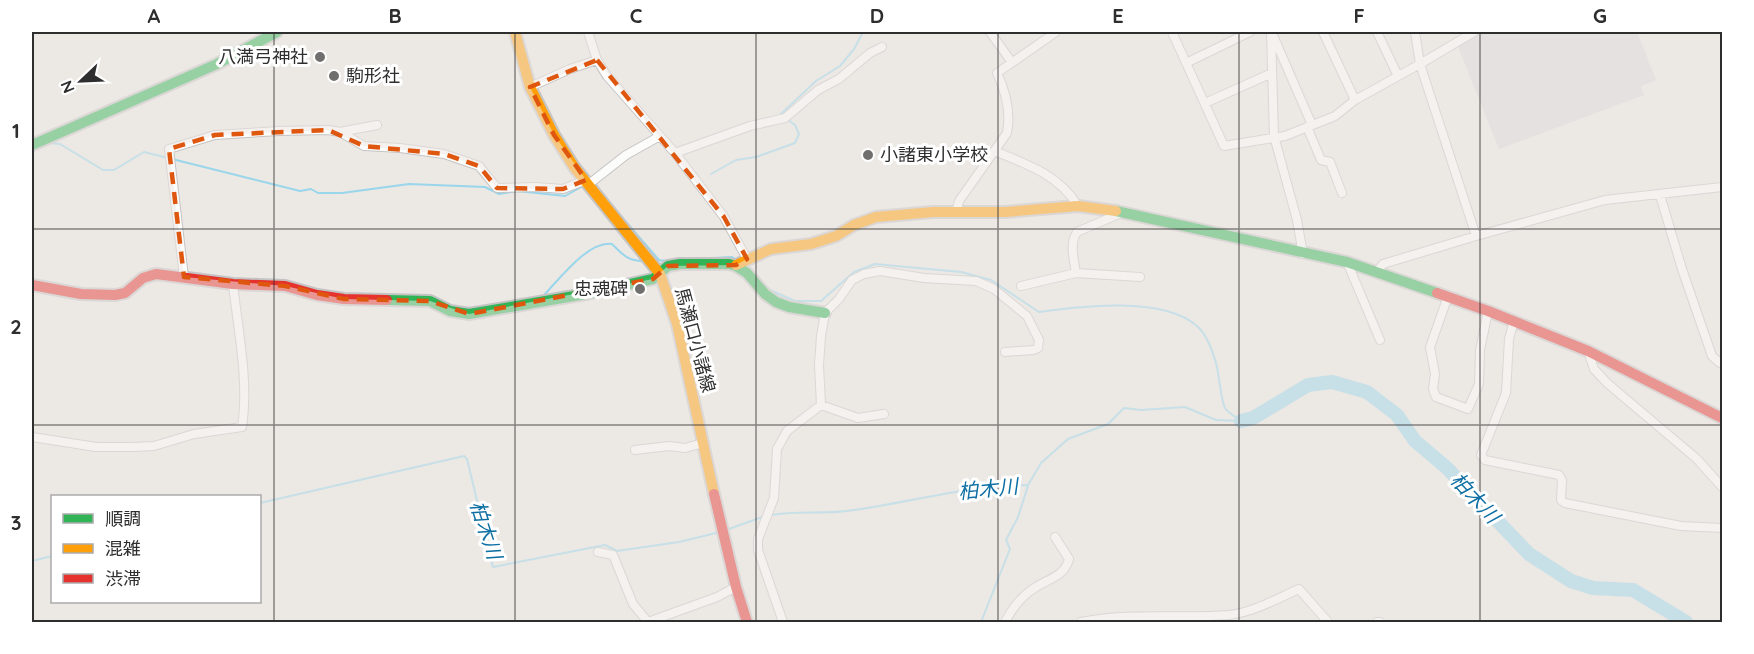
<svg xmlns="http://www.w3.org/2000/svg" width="1754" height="654" font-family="Quicksand,'Noto Sans JP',sans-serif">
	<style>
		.industrial { fill: #dcd9db }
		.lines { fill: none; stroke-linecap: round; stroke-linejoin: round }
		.stream { stroke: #99d6ec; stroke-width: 2 }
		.river { stroke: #99d6ec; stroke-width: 14 }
		.street-casing { stroke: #c5c4c5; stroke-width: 10 }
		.fast-casing { stroke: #c5c4c5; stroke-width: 14 }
		.slow-casing { stroke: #c5c4c5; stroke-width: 14 }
		.jam-casing { stroke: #c5c4c5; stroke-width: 14 }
		.street { stroke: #fcfcfb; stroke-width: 8 }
		.fast { stroke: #30b455; stroke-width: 10 }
		.slow { stroke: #ff9f0a; stroke-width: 10 }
		.jam { stroke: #e5322d; stroke-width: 10 }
		.marked { fill: none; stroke: #df570e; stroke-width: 4.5; stroke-dasharray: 12 8; stroke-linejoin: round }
		.grid { fill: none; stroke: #2e2e2e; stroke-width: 1.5; stroke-opacity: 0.55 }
		.poi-dot { fill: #706f6e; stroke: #fff; stroke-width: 2 }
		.labels { text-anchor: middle; stroke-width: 6; stroke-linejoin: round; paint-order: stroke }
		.poi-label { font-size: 18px; fill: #2e2e2e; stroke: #fff; text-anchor: end }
		.street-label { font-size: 18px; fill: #2e2e2e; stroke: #fff }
		.water-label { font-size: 20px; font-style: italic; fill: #0d6fa3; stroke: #fff }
		.neatline { fill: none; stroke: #2e2e2e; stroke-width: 2 }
		.grid-label { font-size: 20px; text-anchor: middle; font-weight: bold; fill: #2e2e2e }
	</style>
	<rect width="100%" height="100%" fill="#ece8e4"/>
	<path class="industrial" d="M1478 32H1637L1656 80 1641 86 1644 95 1499 149 1457 44Z"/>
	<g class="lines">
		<path class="stream" d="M782 115 781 114 816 81 840 66 854 49 863 32
			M49 143 60 144 103 170H114L144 152 300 191 311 189 318 193H342L409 184 485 187 499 194 517 191 565 196 583 186
			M711 174 736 160 756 157 795 143 799 134 795 125 787 119
			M594 185 659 260
			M696 259 732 257 737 260
			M654 260 669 261
			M757 277 770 290 795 301H821L854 272 875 264 961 272 991 280 1039 312C1081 306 1163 296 1197 326 1207 335 1212 350 1216 363 1219 373 1221 401 1225 408 1228 413 1235 416 1239 420
			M543 296C559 280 587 241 612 244 623 255 629 262 645 261
			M260 503 464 456 467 459 493 567 605 545 617 551 679 542 720 532
			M771 515C798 510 827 515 854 510 912 502 970 485 1028 485L1041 463 1068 439 1108 424 1124 408 1141 410 1185 407 1216 420 1241 421
			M726 530 765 516
			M32 561 52 556
			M981 622 1010 549 1006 540 1018 517 1028 486"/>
		<path class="river" d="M1241 421 1253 418 1308 385 1332 382 1367 392 1397 415 1415 441 1447 468 1529 554 1571 581 1593 588 1633 590 1686 622"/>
		<defs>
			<path id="street" d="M588 32 597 60 607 76 675 153 724 217 747 259
				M990 32 1011 61
				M1172 32 1224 146 1285 136 1335 116 1355 100 1420 64 1474 32
				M1271 32 1274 136 1297 220 1303 254
				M1323 32 1355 100
				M1377 32 1398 76
				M1415 32 1420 64 1476 236
				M1272 33 1312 125
				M1186 63 1250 32
				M530 87 570 69 597 60
				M1205 103 1272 73
				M1307 127 1321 160 1330 162 1342 193
				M340 132 364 146 400 148 444 154 479 166 497 188 536 187 563 189 586 180
				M994 151C1027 164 1059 175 1078 206
				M675 153 750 126 785 118 818 90 839 79 870 53 882 47
				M589 184 626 155 660 136
				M1660 195 1682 269 1712 356 1720 363H1722
				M956 213 959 201 1007 133C1011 112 1006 92 997 73L1056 32
				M1347 262 1380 340
				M1377 272 1383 264 1476 236 1605 200 1722 187
				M1076 273C1074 259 1069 244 1077 232L1121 213
				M184 277 169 149 215 135 279 131 328 130 340 132 377 125
				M1021 286 1076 273 1140 277
				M1447 299 1430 347 1435 374 1433 389 1436 397 1468 409 1479 384 1480 350 1488 311
				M1514 321 1509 339 1506 393 1481 455 1485 460 1559 475 1562 480 1561 500 1565 503 1681 526 1722 528
				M1588 351 1594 369 1607 383 1697 459 1722 487
				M821 405 858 418 884 414
				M32 437 96 447H134L154 446 194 434 242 427C249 380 238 331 233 284
				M635 450 669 446 685 448 703 443
				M598 552 613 555 633 604 648 622 717 597 736 587
				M783 622 758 550V539L774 498 777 449 787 431 821 405 819 365 821 336 825 313 839 299 852 280 864 274 880 271 924 278 976 281 994 289 1027 316 1039 340 1038 348 1033 350 1005 352
				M1005 622C1012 609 1020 597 1033 589 1046 579 1064 578 1069 559L1055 537
				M1081 622C1129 612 1181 619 1229 615 1254 612 1276 599 1299 589L1328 622
				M1377 622H1380"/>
			<path id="fast" d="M32 145 217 64 277 32
				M1116 211 1347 262 1437 293
				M387 300 430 301 450 311 469 314 586 294 653 279 668 266 680 264H729L736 266 747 273 765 294 776 302 789 307 825 313"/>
			<path id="slow" d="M515 32 530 87 554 135 574 167 660 274 677 324 714 494
				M736 265 771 249 811 244 836 236 854 225 876 217 933 212H1005L1078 206 1116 211"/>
			<path id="jam" d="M32 285 81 294 115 295 125 293 143 278 156 274 233 284 285 286 317 295 344 299 387 300
				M1437 293 1488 311 1588 351 1722 418
				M714 494 736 587 747 622"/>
		</defs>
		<use href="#street" class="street-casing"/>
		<use href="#fast" class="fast-casing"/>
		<use href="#slow" class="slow-casing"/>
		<use href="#jam" class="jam-casing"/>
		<use href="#street" class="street"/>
		<use href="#fast" class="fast"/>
		<use href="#slow" class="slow"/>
		<use href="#jam" class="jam"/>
	</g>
	<path d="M0 0H1754V654H0ZM597 60 724 217 747 259 736 265 668 266 653 279 469 314 430 301 344 299 285 286 184 277 169 149 215 135 328 130 364 146 444 154 479 166 497 188 563 189 586 180 554 135 530 87Z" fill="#ece8e4" fill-opacity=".55" fill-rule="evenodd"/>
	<path class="marked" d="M597 60 724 217 747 259 736 265 668 266 653 279 469 314 430 301 344 299 285 286 184 277 169 149 215 135 328 130 364 146 444 154 479 166 497 188 563 189 586 180 554 135 530 87Z"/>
	<path class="grid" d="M274 32V622M515 32V622M756 32V622M998 32V622M1239 32V622M1480 32V622M32 229H1722M32 425H1722"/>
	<g class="poi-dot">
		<circle cx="320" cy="57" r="6"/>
		<circle cx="334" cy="76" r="6"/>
		<circle cx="868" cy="155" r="6"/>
		<circle cx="640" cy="289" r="6"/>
	</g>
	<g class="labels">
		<g class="poi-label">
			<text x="308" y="63">八満弓神社</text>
			<text x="346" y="82" text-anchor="start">駒形社</text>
			<text x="880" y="161" text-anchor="start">小諸東小学校</text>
			<text x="628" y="295">忠魂碑</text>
		</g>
		<g class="street-label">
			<text transform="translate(695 340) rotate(75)" y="6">馬瀬口小諸線</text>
		</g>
		<g class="water-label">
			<text transform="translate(988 489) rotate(-6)" y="7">柏木川</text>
			<text transform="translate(1475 498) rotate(47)" y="7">柏木川</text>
			<text transform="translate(486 530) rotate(72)" y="7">柏木川</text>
		</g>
	</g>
	<rect width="1754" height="654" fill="none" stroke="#ffffff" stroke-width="66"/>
	<rect x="51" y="495" width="210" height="108" fill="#ffffff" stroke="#ababab" stroke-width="1.5"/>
	<rect x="63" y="514" width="30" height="9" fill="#30b455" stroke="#ababab" stroke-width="1.5"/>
	<text x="105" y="525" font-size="18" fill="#2e2e2e">順調</text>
	<rect x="63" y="544" width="30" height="9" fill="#ff9f0a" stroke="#ababab" stroke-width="1.5"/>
	<text x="105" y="555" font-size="18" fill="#2e2e2e">混雑</text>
	<rect x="63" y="574" width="30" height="9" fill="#e5322d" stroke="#ababab" stroke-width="1.5"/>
	<text x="105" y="585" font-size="18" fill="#2e2e2e">渋滞</text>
	<g transform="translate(81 81) rotate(247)" stroke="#ffffff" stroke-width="4.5" paint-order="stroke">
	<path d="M0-4.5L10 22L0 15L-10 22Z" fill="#2e2e2e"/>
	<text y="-9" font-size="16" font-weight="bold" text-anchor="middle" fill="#2e2e2e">N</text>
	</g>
	<rect x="33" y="33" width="1688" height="588" class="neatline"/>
	<g class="grid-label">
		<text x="154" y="23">A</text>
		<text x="395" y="23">B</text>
		<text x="636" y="23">C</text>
		<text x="877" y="23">D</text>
		<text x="1118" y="23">E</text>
		<text x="1359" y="23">F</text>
		<text x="1600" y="23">G</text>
		<text x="16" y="138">1</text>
		<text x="16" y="334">2</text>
		<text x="16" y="530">3</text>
	</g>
</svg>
